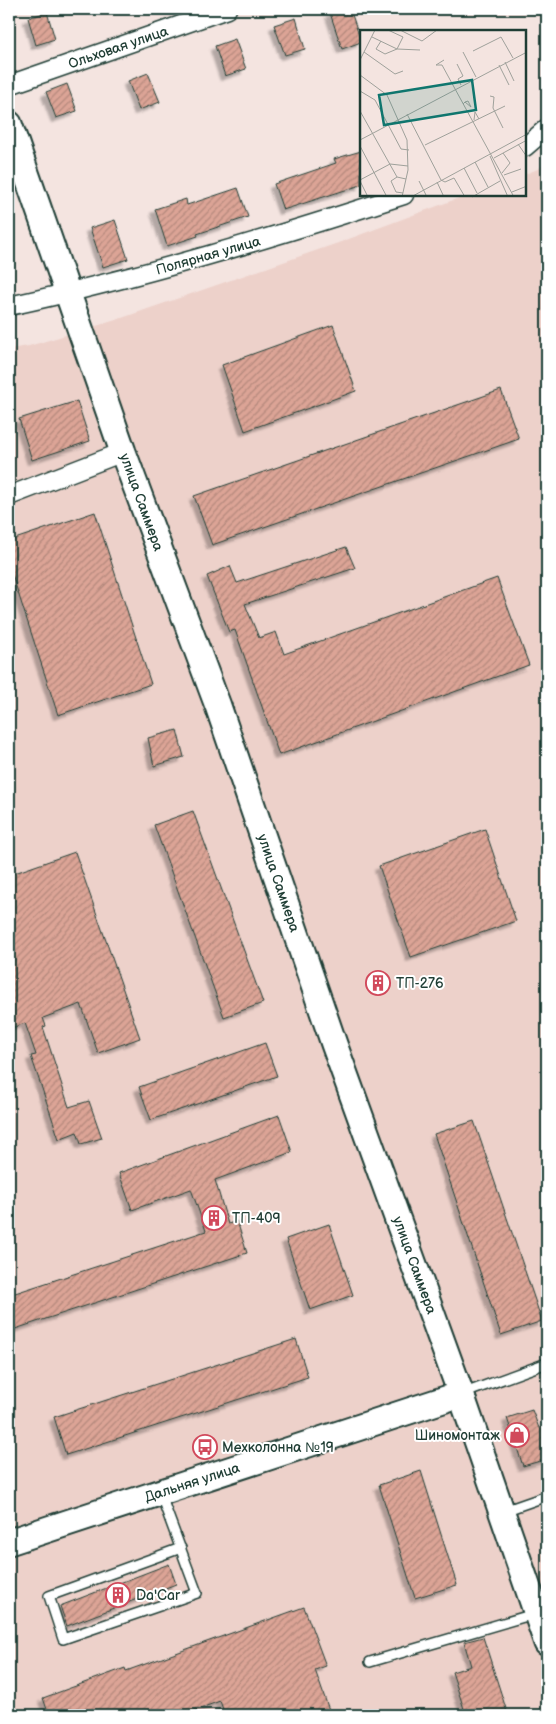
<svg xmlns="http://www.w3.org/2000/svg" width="556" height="1724" font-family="'Balsamiq Sans',sans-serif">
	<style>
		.built { fill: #edd1ca }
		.building { fill: url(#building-hatch); stroke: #1f3d34; filter: url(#shadow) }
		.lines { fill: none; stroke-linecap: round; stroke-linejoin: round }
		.lane-casing { stroke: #1f3d34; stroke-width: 12 }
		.street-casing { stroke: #1f3d34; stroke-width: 21 }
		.secondary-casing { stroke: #1f3d34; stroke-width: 29 }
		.lane { stroke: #fff; stroke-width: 9 }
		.street { stroke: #fff; stroke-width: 18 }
		.secondary { stroke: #fff; stroke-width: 25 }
		.labels { text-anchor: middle; stroke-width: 4; stroke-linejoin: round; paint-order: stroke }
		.street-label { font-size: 14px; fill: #1f3d34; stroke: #fff }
		.poi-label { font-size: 14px; fill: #1f3d34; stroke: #fff; text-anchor: start }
		.inset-road { fill: none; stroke: #9fa19b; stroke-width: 1 }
		.view { fill: #0f766e; fill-opacity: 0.15; stroke: #0f766e; stroke-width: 2.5 }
		.inset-edge { fill: none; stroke: #1f3d34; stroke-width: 2.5 }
	</style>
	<defs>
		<pattern id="building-hatch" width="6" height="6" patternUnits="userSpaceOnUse" patternTransform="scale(1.25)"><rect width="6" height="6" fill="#dca496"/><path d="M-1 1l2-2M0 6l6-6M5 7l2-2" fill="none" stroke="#b2877b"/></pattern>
		<filter id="shadow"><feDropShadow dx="-4.5" dy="4.5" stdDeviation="1" flood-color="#0004"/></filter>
	</defs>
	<rect width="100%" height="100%" fill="#f4e4e0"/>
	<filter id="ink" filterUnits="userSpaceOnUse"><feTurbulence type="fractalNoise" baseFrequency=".02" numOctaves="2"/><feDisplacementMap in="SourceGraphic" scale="10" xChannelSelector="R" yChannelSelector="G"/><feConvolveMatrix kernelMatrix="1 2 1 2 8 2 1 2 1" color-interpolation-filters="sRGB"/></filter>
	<g filter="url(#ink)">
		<path class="built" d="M547 162V1715H9V349L29 346 116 320 338 243 467 195H525V174L538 169Z"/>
		<path class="building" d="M341 9H350L361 41V42L342 49 330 13Z
			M47 12 55 39 36 45 28 18Z
			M296 18 305 49 285 55 274 25Z
			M235 39 246 69 225 76 215 46Z
			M148 73 160 102 139 110 128 81Z
			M67 84 77 111 56 118 46 92Z
			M361 151V185L283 210 274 184 336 163 334 159Z
			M238 188 248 217 197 234 198 236 167 246 155 209 186 199 187 205Z
			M115 220 128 259 103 267 90 228Z
			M333 325 356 391 245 431 222 365Z
			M501 390 519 439 212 545 194 496Z
			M77 401 90 441 32 460 19 419Z
			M95 512 151 684 58 715 9 565V541Z
			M346 547 355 568 245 604 259 638 276 632 284 654 497 578 529 665 279 755 235 630 229 632 207 576 230 566 237 583Z
			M177 730 184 757 154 766 148 738Z
			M193 811 263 1003 224 1017 154 825Z
			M485 829 516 921 411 957 379 866Z
			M75 852 140 1038 98 1053 81 1004 43 1018 46 1026 43 1027 69 1107 89 1101 102 1138 81 1144 77 1132 59 1139 31 1056 36 1055 25 1023 9 1029V875Z
			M265 1043 277 1076 151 1120 139 1087Z
			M279 1115 292 1152 215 1180 228 1224 237 1221 247 1253 9 1331V1295L206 1231 191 1189 132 1210 119 1173Z
			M474 1121 542 1321 501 1335 434 1134Z
			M329 1224 353 1295 310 1310 286 1239Z
			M296 1339 308 1377 66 1455 54 1417Z
			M532 1410 539 1428 547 1425V1459L523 1466 507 1418Z
			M421 1471 457 1585 415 1598 379 1485Z
			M169 1564 176 1584 67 1626 60 1606Z
			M304 1607 326 1666 315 1670 329 1710 314 1715H225L220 1701 182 1715H49L43 1698 125 1668 126 1671Z
			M483 1637 508 1715H466L452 1672 471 1666 464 1642Z"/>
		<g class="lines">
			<defs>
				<path id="lane" d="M462 1394 547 1363
					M160 1493 197 1593 63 1639 49 1596 181 1548
					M504 1511 547 1496
					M370 1662 534 1614"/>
				<path id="street" d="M9 85 227 9
					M525 147 547 128
					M9 306C143 277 274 237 404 195
					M9 496 123 452"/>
				<path id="secondary" d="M9 124 123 452 218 706 334 1044 461 1394 547 1643
					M9 1542 461 1394"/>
			</defs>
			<use href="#lane" class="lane-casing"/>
			<use href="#street" class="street-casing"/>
			<use href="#secondary" class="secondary-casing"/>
			<use href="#lane" class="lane"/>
			<use href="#street" class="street"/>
			<use href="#secondary" class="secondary"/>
		</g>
	</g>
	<defs>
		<symbol id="building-ring" viewBox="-11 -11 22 22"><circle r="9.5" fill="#fff" stroke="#d1495b" stroke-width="1.5"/><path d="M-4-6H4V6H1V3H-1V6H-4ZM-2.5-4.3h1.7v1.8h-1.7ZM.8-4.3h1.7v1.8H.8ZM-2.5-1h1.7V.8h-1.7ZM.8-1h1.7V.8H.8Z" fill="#d1495b"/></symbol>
		<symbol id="shop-ring" viewBox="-11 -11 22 22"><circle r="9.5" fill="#fff" stroke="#d1495b" stroke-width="1.5"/><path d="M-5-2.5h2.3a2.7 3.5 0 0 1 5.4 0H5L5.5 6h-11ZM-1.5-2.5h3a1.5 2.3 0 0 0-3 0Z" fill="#d1495b"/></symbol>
		<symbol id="bus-ring" viewBox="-11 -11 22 22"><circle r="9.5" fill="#fff" stroke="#d1495b" stroke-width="1.5"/><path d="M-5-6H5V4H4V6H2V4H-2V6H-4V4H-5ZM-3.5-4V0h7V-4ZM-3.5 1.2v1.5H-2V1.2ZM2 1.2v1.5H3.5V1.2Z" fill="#d1495b"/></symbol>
	</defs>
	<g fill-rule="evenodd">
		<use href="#building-ring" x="364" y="969" width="28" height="28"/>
		<use href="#building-ring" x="200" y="1204" width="28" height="28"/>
		<use href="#shop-ring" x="503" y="1421" width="28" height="28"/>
		<use href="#bus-ring" x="191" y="1433" width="28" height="28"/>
		<use href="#building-ring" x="104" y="1581" width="28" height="28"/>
	</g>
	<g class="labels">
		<g class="street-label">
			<text transform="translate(118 47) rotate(-19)" y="5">Ольховая улица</text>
			<text transform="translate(208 255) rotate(-16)" y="5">Полярная улица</text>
			<text transform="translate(142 502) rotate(70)" y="5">улица Саммера</text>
			<text transform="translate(279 883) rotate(71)" y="5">улица Саммера</text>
			<text transform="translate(415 1265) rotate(70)" y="5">улица Саммера</text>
			<text transform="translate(192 1482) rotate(-18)" y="5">Дальняя улица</text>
		</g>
		<g class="poi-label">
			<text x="396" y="988">ТП-276</text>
			<text x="232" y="1223">ТП-409</text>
			<text x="500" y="1440" text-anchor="end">Шиномонтаж</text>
			<text x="222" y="1452">Мехколонна №19</text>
			<text x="136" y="1600">Da'Car</text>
		</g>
	</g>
	<g transform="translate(360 30)">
		<rect width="166" height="166" fill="#f4e4e0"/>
		<path class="inset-road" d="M40 0 62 11 77 0M12 7 37 19 43 7 28 0M21 11 16 19 25 24 37 19 60 20M113 21 141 7 153 28M4 22 35 44 43 41M103 22 116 47M0 30 15 0M84 30 76 35H82L154 167M145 32 154 51M97 34 103 46 98 49 101 55M139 35 149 55M0 45 27 65 47 110 48 140 42 167M0 61 15 70 41 119 49 120M130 66 134 67 133 78 143 98M103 74 105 72 108 71 111 77 105 72M0 81 37 147 46 149M47 84 81 150 85 152 94 148 105 167M114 90 115 82 119 89M0 110 167 22M158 114 167 127M65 115 145 76M0 116 27 167M130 126 148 167M134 128 167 110M115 132 128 157M104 138 117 163M142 143 150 133 143 123M144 145 161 139M37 147 31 151 36 162 43 163M0 150 30 134 48 136M0 151 8 167M59 151 67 167M77 152 84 167M152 162 167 156M51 167 167 104M112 167 140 151"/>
		<path class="view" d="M112 50 116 80 24 95 19 65Z"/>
		<rect width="166" height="166" class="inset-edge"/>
	</g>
	<rect width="556" height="1724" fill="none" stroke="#fff" stroke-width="30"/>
	<rect x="15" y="15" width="526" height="1694" fill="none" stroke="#1f3d34" stroke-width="2" filter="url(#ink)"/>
</svg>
